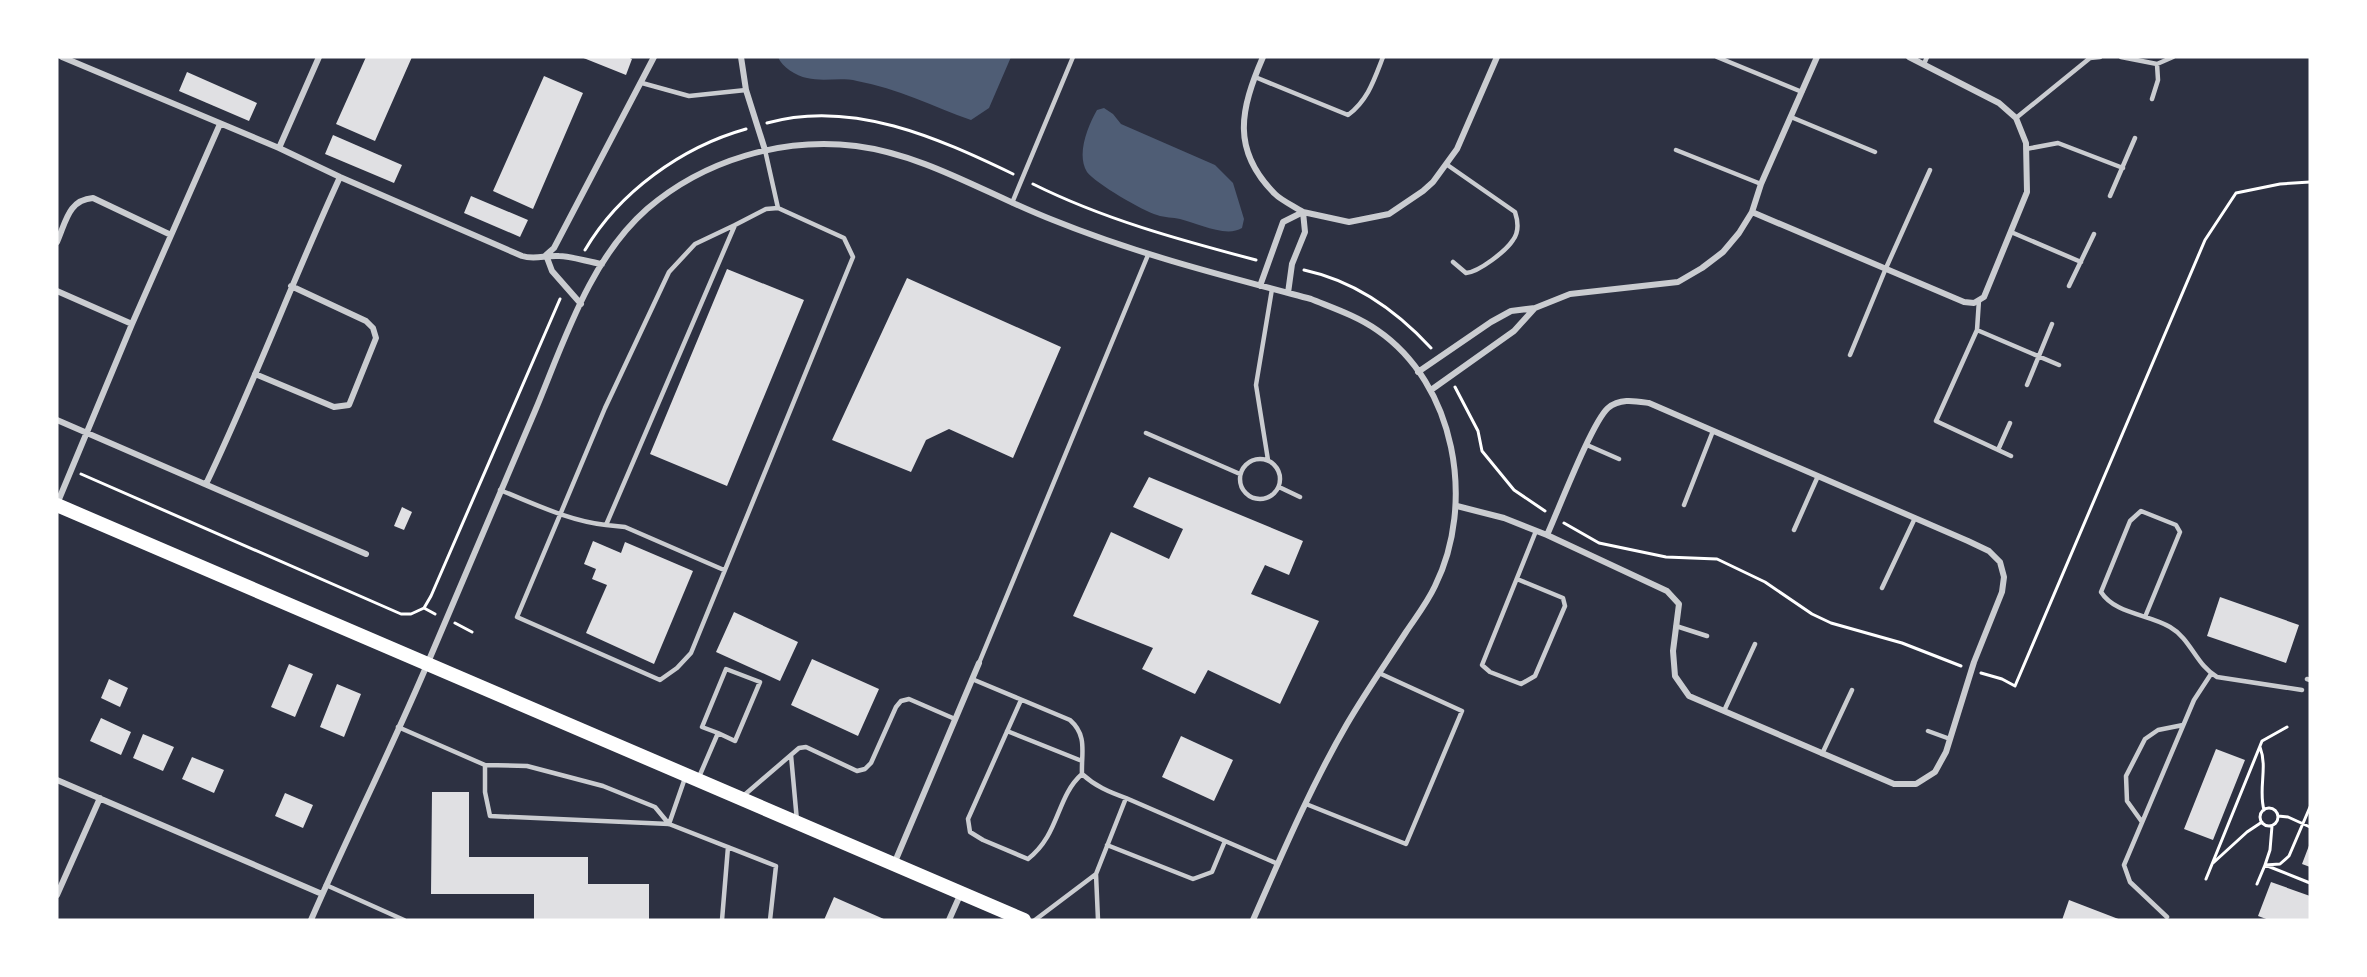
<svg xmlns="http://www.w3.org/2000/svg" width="2367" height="977" font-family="'PT Sans Narrow',sans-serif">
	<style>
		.water { fill: #4f5d75 }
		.building { fill: #e0e0e3 }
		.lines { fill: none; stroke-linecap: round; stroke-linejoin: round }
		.path { stroke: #fff; stroke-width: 3 }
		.service { stroke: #caccd0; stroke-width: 4.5 }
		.minor { stroke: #caccd0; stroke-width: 6 }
		.primary { stroke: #fff; stroke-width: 14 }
	</style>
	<rect width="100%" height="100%" fill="#2d3142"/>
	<path class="water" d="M778 57H1011L989 108 971 120C934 107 897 88 857 81 841 77 823 82 807 78 796 76 782 67 778 57Z
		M1104 108 1113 114 1121 124 1215 165 1233 183 1244 219 1242 228C1226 238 1197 223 1180 219 1173 217 1165 218 1157 215 1143 211 1095 183 1087 172 1076 154 1088 126 1097 110Z"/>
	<path class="building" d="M366 57H412L375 141 336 124Z
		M581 57H628L632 59 626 75Z
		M187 72 257 103 249 121 179 91Z
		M544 76 583 93 533 209 493 191Z
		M333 135 402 165 394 183 325 154Z
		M471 196 528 220 520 237 464 213Z
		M727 269 804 300 727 486 650 454Z
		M907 278 1061 347 1013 458 949 429 926 440 911 472 832 440Z
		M1149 477 1303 541 1289 575 1265 565 1251 594 1319 621 1280 704 1208 670 1195 694 1142 669 1153 648 1073 616 1111 532 1169 559 1183 529 1133 507Z
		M402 507 412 512 404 530 394 526Z
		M593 541 621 553 625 542 693 571 654 664 586 633 607 585 592 579 596 569 584 564Z
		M2220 597 2299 625 2286 663 2207 636Z
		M734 612 798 642 780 681 716 652Z
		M812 659 879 689 858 736 791 705Z
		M289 664 313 674 295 717 271 707Z
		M109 679 128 688 120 707 101 698Z
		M337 684 361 694 344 737 320 727Z
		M101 718 131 732 121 755 90 741Z
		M143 734 174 747 163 771 133 758Z
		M1181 736 1233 760 1214 801 1162 777Z
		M2216 749 2245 760 2213 840 2184 829Z
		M192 757 224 770 214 793 182 779Z
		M432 792H469V857H588V884H649V920H534V894H431Z
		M285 793 313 805 303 828 275 816Z
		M2310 843V867L2302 864Z
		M2271 882 2310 896V920H2269L2258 916Z
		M834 897 886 920H824Z
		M2069 900 2121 920H2062Z"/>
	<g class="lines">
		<path class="path" d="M767 123C852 99 938 138 1013 174
			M1033 184C1103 219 1180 240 1256 260
			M585 250C619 192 682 147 746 129
			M1304 270C1355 281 1396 310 1431 348
			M1455 387 1478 431 1482 451 1514 490 1545 511
			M81 474 401 614H411L424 608 435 614
			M1564 523 1599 543 1666 557 1717 559 1765 582 1812 614 1831 623 1902 643 1961 666
			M424 608 431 596 560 299
			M455 623 472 632
			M1981 673 2002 679 2015 686 2205 240 2236 193 2280 184 2310 182
			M2260 747C2268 768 2258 789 2264 810
			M2260 817a9 9 0 1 1 18 0a9 9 0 1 1-18 0Z
			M2278 816 2288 817 2310 827
			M2272 826 2270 850 2265 865 2310 883
			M2213 863 2247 832 2262 822
			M2206 879 2260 746 2262 741 2287 727
			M2257 884 2265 865 2280 864 2289 856 2310 807"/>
		<path class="service" d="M1717 57 1802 92
			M2121 57 2157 64 2173 57
			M1924 64 1927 57
			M1255 77 1348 115C1368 100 1374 80 1383 57
			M642 83 689 96 746 90
			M2152 99 2158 80 2157 64
			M1791 117 1875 152
			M2016 118 2090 58 2100 57
			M2026 149 2058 143 2123 168
			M765 150 778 208
			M1676 150 1761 184
			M1446 164 1515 212C1518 221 1519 232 1513 240 1506 251 1479 272 1466 273L1453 262
			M2110 196 2135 138
			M1012 203 1073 57
			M2011 232 2081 262
			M2069 286 2094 234
			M1979 300 1977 330 1936 421 2011 456
			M1977 330 2059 365
			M1850 355 1886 268 1930 170
			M2027 385 2052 324
			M1146 433 1240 474
			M1587 445 1619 459
			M1998 450 2010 423
			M1240 479a20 20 0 1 1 40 0a20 20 0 1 1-40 0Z
			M1268 460 1256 385 1272 289
			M1279 487 1300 497
			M500 490C535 504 569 521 606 525L735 225 695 244 669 272 605 408 517 617 660 680 677 668 691 653 853 257 844 238 778 208 766 209 735 225
			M1684 505 1713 431
			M606 525 625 527 724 570
			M1794 530 1818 476
			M1517 579 1563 598 1565 606 1535 676 1521 684 1490 672 1482 665 1536 531
			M1882 588 1915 518
			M2145 617 2180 532 2176 525 2141 511 2130 521 2101 592C2115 614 2148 614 2170 627 2191 639 2196 665 2217 677L2302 690
			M1676 626 1707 636
			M979 663 1148 255
			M972 679 1070 720C1088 736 1081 753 1082 774 1095 786 1109 792 1126 798
			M2307 679 2310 680
			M1021 700 968 819 970 832 983 840 1028 859C1060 834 1056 797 1082 774
			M1724 711 1755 644
			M398 727 485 765V792L490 816 669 824
			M1007 731 1082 761
			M1928 731 1950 739
			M1822 754 1852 690
			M791 755 797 821
			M485 765 527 766 603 786 655 807 669 824
			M699 777 718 733 702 727 726 669 760 682 735 741 718 733
			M685 778 669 824 776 866 770 920
			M742 797 799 748 806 747 857 771 865 769 871 763 896 707 901 701 909 699 955 719
			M1306 804 1406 844 1462 711 1379 673
			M2142 822 2127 801 2126 776 2145 739 2158 730 2183 725
			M1107 845 1193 879 1212 872 1225 841
			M326 885 404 920
			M2167 917 2130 882 2124 865 2194 700 2211 674
			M722 920 728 847
			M1035 920 1096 874
			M1098 920 1096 874 1126 798 1278 864"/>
		<path class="minor" d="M62 57 279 148 340 177 522 256C535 260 545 255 559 256 571 256 588 262 602 264
			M741 57 746 90 765 150
			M1263 57C1240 110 1231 150 1275 194 1282 201 1294 206 1303 212
			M279 148 319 57
			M1752 212 1964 302 1974 303 1984 297 2027 192 2026 143 2016 118 1999 103 1909 57
			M57 242C66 222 68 200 93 198L171 235
			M546 255 554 248 654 57
			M546 255 552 271 581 304
			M1260 286 1283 222 1303 212 1349 222 1389 214 1423 191 1433 182 1457 149 1497 57
			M57 291 132 324
			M1288 293 1292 264 1305 232 1303 212
			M1418 372 1491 322 1511 311 1535 308 1570 294 1678 282 1702 268 1723 252 1739 233 1752 212 1761 184 1817 57
			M255 374 334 407 349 405 376 338 373 328 366 321 291 286
			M1431 390 1514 331 1534 309
			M57 420 366 554
			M206 484C254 384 293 279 340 177
			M57 504 132 324 220 124
			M1457 506 1504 518 1547 535 1667 591 1679 604 1673 651 1675 676 1689 696 1894 784H1916L1935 772 1946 752 1974 662 2002 592 2004 577 2000 562 1989 551 1968 541 1649 403C1635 401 1620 398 1608 408 1592 422 1558 511 1547 535
			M57 780 322 894
			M894 864 979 663
			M57 895 100 798
			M311 920C349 833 392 748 429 660 464 577 499 494 535 411 564 342 589 260 647 209 704 160 782 137 856 146 926 155 988 195 1053 220 1137 254 1224 276 1311 299 1333 308 1357 316 1377 330 1456 384 1476 503 1435 586 1427 603 1416 617 1406 632 1386 663 1365 693 1347 724 1311 786 1282 854 1253 920
			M949 920 961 893"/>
		<path class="primary" d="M57 505 1024 920"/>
	</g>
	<rect width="2367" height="977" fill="none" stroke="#ffffff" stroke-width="117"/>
</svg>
